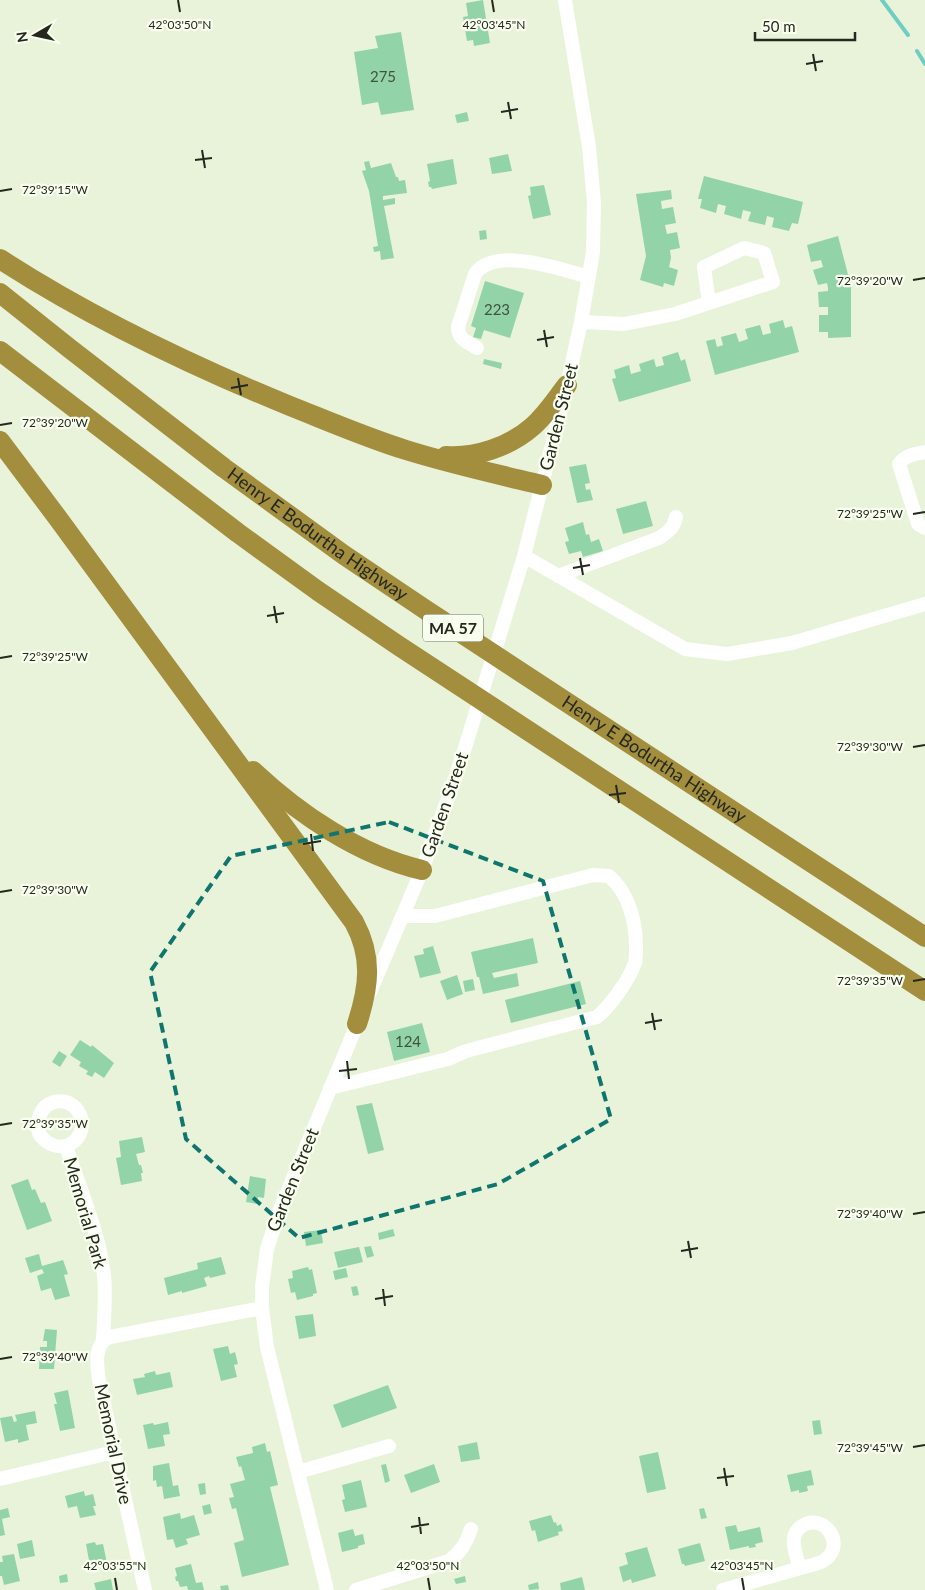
<svg xmlns="http://www.w3.org/2000/svg" width="925" height="1590" font-family="Lato,sans-serif">
	<style>
		.lines { fill: none; stroke-linecap: round; stroke-linejoin: round }
		.stream { stroke: #6fcec2; stroke-width: 4 }
		.building { fill: #92d4a8 }
		.minor { stroke: #fff; stroke-width: 14 }
		.highway { stroke: #a38e3e; stroke-width: 20 }
		.marked { fill: none; stroke: #0f766e; stroke-width: 4; stroke-dasharray: 10 6; stroke-linejoin: round }
		.ticks { fill: none; stroke: #24281e; stroke-width: 2 }
		.labels { text-anchor: middle; stroke-width: 4.5; stroke-linejoin: round; paint-order: stroke }
		.number-label { font-size: 15px; fill: #405340 }
		.shield { fill: #f9ffef; stroke: #64685d; stroke-width: 1 }
		.shield-label { font-size: 16px; font-weight: bold; fill: #24281e }
		.street-label { font-size: 18px; fill: #24281e; stroke: #f9ffef }
		.ticks-label { font-size: 12px; text-anchor: middle; fill: #24281e; stroke: #f9ffef; stroke-width: 4.5; stroke-linejoin: round; paint-order: stroke }
	</style>
	<rect width="100%" height="100%" fill="#e9f3da"/>
	<g class="lines">
		<path class="stream" d="M882 0 908 35
			M917 51 925 64"/>
	</g>
	<path class="building" d="M483 0 490 43 474 46 473 40 467 41 463 17 468 16 466 3Z
		M401 32 414 110 381 115 378 102 362 105 354 52 378 48 375 36Z
		M467 112 469 121 457 123 455 115Z
		M508 154 512 171 492 174 489 158Z
		M453 159 457 184 432 189 431 187H429L428 182 430 181 427 164Z
		M369 161 371 168 391 163 396 177H398L399 181 405 180 407 193 383 196V200L395 198V204L384 206 394 258 381 260 380 251 374 252 373 247 378 246 369 191 362 171 366 170 364 162Z
		M704 176 803 202 798 224 792 223 789 231 772 227 774 218 767 216 765 225 748 221 751 212 743 210 741 219 724 214 726 206 718 204 716 213 700 208 702 199H698Z
		M544 185 551 215 533 219 528 196 531 195 530 187Z
		M671 190 672 199 661 201 662 209 673 207 676 223 665 225 667 234 677 232 680 248 670 250 671 258 669 267 678 270 674 286 664 283 663 287 640 280 646 256 636 194Z
		M486 230 487 239 480 240 479 231Z
		M838 236 851 286V337L828 338V332H819V315H828V307H819L818 292 828 291V288L827 283 818 285 813 270 823 267 821 260 811 262 807 245Z
		M485 281 524 293 510 338 484 330 481 339 473 337 476 328 471 326Z
		M783 320 785 328 792 326 799 352 715 375 706 341 715 339 717 347 723 345 721 337 736 333 739 342 748 339 745 329 760 325 763 335 771 333 769 324Z
		M678 352 681 361 685 359 691 381 619 402 612 379 616 378 614 370 629 365 631 374 641 371 639 364 654 359 656 367 664 365 662 357Z
		M484 359 502 363 501 369 483 364Z
		M586 464 590 483 585 484 586 490 590 489 593 500 577 503 569 467Z
		M646 501 653 526 623 534 616 509Z
		M583 522 586 535 589 534 591 542 599 539 603 551 583 557 581 551 569 554 565 542 569 541 565 528Z
		M533 938 538 963 492 973 494 978 517 973 519 986 483 994 479 977H477L471 952Z
		M433 946 441 973 420 978 414 956 424 954 423 949Z
		M457 975 463 994 447 1000 440 981Z
		M473 979 475 990 465 992 463 981Z
		M580 981 586 1004 511 1023 505 1000Z
		M422 1023 430 1052 394 1061 387 1032Z
		M80 1040 91 1047 92 1045 114 1063 104 1078 95 1072 92 1077 86 1074 88 1071 79 1066 81 1062 70 1055Z
		M59 1051 67 1056 60 1067 52 1062Z
		M372 1103 384 1150 368 1154 356 1106Z
		M142 1137 145 1152 136 1154 139 1165H141L143 1173H141L142 1181 121 1185 116 1158 121 1157 119 1141Z
		M250 1176 266 1179 264 1198 258 1197 257 1204 246 1202Z
		M28 1179 32 1190 35 1189 41 1203 45 1202 52 1221 27 1230 11 1185Z
		M393 1229 395 1236 379 1240 378 1233Z
		M321 1230 323 1243 306 1246 304 1232Z
		M371 1246 374 1256 367 1258 364 1247Z
		M359 1247 363 1262 338 1268 334 1252Z
		M39 1254 42 1266 63 1260 68 1274 64 1275 70 1296 55 1300 51 1288 41 1291 37 1276 44 1273 42 1269 30 1273 25 1258Z
		M221 1257 226 1274 210 1278 209 1276 204 1278 207 1286 182 1293V1291L168 1295 164 1278 198 1269 197 1263Z
		M308 1267 309 1270 312 1269 317 1293 313 1294V1296L297 1300 295 1292 291 1293 288 1279 293 1278 292 1271Z
		M346 1268 348 1277 335 1280 333 1271Z
		M357 1286 359 1295 353 1296 351 1287Z
		M313 1314 316 1336 299 1339 295 1316Z
		M45 1329 57 1330 54 1369H39L40 1347H47V1341H43Z
		M228 1346 230 1354 235 1352 238 1364 234 1365 237 1377 221 1381 213 1349Z
		M155 1371 156 1375 170 1372 173 1387 137 1395 133 1379 145 1377 144 1374Z
		M388 1385 397 1408 342 1428 333 1405Z
		M68 1390 75 1428 60 1431 54 1404H57L54 1393Z
		M35 1411 37 1423 26 1425 29 1440 18 1443V1439L5 1442 0 1418 12 1416 14 1422 17 1421 15 1415Z
		M820 1420 822 1434 814 1435 812 1421Z
		M168 1422 170 1434 163 1435 165 1446 148 1449 143 1425 153 1423 154 1425Z
		M477 1442 480 1459 461 1462 458 1446Z
		M265 1443 267 1452 270 1451 278 1485 270 1487 289 1565 242 1577 234 1543 244 1540 236 1508 232 1509 229 1498 234 1497 230 1484 245 1480 241 1466 239 1467 236 1457 253 1453 252 1447Z
		M658 1452 666 1489 647 1493 639 1456Z
		M169 1463 173 1486 178 1485 180 1496 164 1499 162 1486 157 1487 156 1480 153 1481V1466Z
		M386 1464 390 1481 385 1483 381 1465Z
		M434 1464 440 1482 411 1493 404 1475Z
		M811 1470 814 1485 807 1486 808 1491 799 1493V1490L791 1492 787 1475Z
		M361 1480 367 1507 345 1512 342 1500 345 1499 342 1485Z
		M205 1483 206 1494 200 1495 198 1484Z
		M84 1491 85 1496 93 1494 96 1506H93L96 1515 80 1518 77 1506 68 1508 65 1496Z
		M210 1504 212 1513 204 1515 202 1506Z
		M8 1508 10 1517 2 1519 5 1535 0 1536V1510Z
		M704 1508 707 1518 701 1519 699 1509Z
		M180 1513 181 1519 194 1515 200 1535 186 1539 188 1544 176 1548 173 1539 167 1540 163 1517Z
		M551 1515 554 1523 556 1522 557 1526 561 1524 563 1531 558 1532 559 1535 538 1542 535 1530 532 1531 529 1521Z
		M736 1525 738 1532 760 1527 763 1542 755 1544 756 1547 749 1548V1546L730 1550 725 1527Z
		M353 1529 355 1536 363 1534 365 1544 358 1546V1548L342 1552 338 1533Z
		M32 1540 35 1556 20 1559 17 1544Z
		M95 1542 96 1545 103 1544 107 1563 90 1566 86 1544Z
		M700 1543 705 1561 685 1566 684 1564H682L678 1549Z
		M647 1547 656 1576 632 1583 631 1579 623 1582 619 1567 628 1564 625 1553Z
		M14 1554 20 1581 4 1585 2 1576H0V1562H3L2 1556Z
		M191 1564 196 1583 202 1582 204 1590H188L187 1586 180 1587 178 1581H176L175 1577 177 1576 175 1568Z
		M67 1574 68 1582 60 1583 59 1576Z
		M465 1576 466 1582 456 1584 454 1579Z
		M582 1577 585 1590H561L560 1583Z
		M111 1579 113 1590H96L94 1583Z
		M538 1582 539 1589 529 1590 528 1585Z
		M228 1585 229 1590H221L220 1586Z"/>
	<g class="lines">
		<path class="minor" d="M581 322 624 324 675 314 773 282 764 253 744 248 704 267 709 303
			M477 348C467 342 458 339 458 327L475 274C495 245 562 270 589 277
			M925 452C915 454 905 455 899 464L918 524 925 528
			M524 556 685 649 727 654 792 643 925 604
			M558 576 659 538C668 532 674 528 676 517
			M370 992 422 870 450 793 464 751 524 556 567 385 581 322 593 252 594 203 589 147 565 0
			M330 1088 448 1059 466 1051 597 1017C611 1005 629 980 635 963 636 958 636 952 636 947 636 922 629 893 609 876L593 875 435 916H402
			M66 1146C94 1136 82 1095 54 1102 47 1104 42 1109 40 1115 31 1133 48 1149 66 1146 79 1187 99 1232 104 1275 106 1297 104 1319 103 1341
			M298 1472 389 1446
			M0 1479 114 1452
			M145 1590 99 1381C97 1367 93 1343 110 1337L262 1308
			M327 1590 267 1347 262 1308V1287L267 1249 279 1212 360 1017
			M356 1590 449 1561C461 1552 466 1543 471 1529
			M723 1590C748 1583 772 1576 797 1569 806 1566 819 1565 826 1559 846 1543 823 1512 802 1526 787 1536 796 1554 800 1568"/>
		<g class="highway">
			<path d="M0 259C91 318 190 365 290 406 328 421 367 438 406 450 451 464 496 474 542 485"/>
			<path id="s1" d="M0 293 69 348 224 468 344 555 426 610 925 937"/>
			<path d="M0 351 238 533 318 591 399 646 925 991"/>
			<path d="M0 441 57 517 354 922C373 957 369 987 357 1024"/>
			<path d="M446 456C475 458 509 447 532 427 546 415 556 399 567 385"/>
			<path d="M253 771C300 815 359 855 422 870"/>
		</g>
	</g>
	<path class="marked" d="M389 822 543 881 611 1119 498 1184 299 1238 186 1139 150 972 231 856Z"/>
	<path class="ticks" d="M178 0 180 12M492 0 494 12M813 54 816 71M806 64 823 61M508 102 511 119M501 112 518 109M202 150 205 168M195 160 212 158M0 191 12 189M913 280 925 278M544 330 547 347M537 340 554 337M238 378 241 395M231 388 248 385M0 425 12 423M913 514 925 512M580 558 583 575M573 568 590 565M274 606 277 623M267 616 284 613M0 658 12 656M913 747 925 745M616 785 619 803M609 795 626 793M311 834 313 851M303 844 321 841M0 892 12 890M913 981 925 979M652 1013 655 1030M645 1023 662 1020M347 1061 349 1079M339 1071 357 1069M0 1125 12 1123M913 1214 925 1212M688 1241 691 1258M681 1251 698 1248M383 1289 385 1306M375 1299 393 1296M0 1359 12 1357M913 1447 925 1445M724 1468 727 1486M717 1478 734 1476M419 1517 421 1534M411 1527 429 1524M115 1578 117 1590M428 1578 430 1590M742 1578 744 1590"/>
	<g class="labels">
		<g class="number-label">
			<text x="383" y="82">275</text>
			<text x="497" y="315">223</text>
			<text x="408" y="1047">124</text>
		</g>
		<rect class="shield" x="423" y="614.5" width="60" height="27" rx="4"/>
		<g class="shield-label">
			<text x="453" y="634">MA 57</text>
		</g>
		<g class="street-label">
			<text transform="translate(559 417) rotate(-76)" y="6">Garden Street</text>
			<text dy="6" stroke="none"><textPath href="#s1" startOffset="399">Henry E Bodurtha Highway</textPath></text>
			<text dy="6" stroke="none"><textPath href="#s1" startOffset="804">Henry E Bodurtha Highway</textPath></text>
			<text transform="translate(445 805) rotate(-71)" y="6">Garden Street</text>
			<text transform="translate(293 1180) rotate(-68)" y="6">Garden Street</text>
			<text transform="translate(85 1213) rotate(74)" y="6">Memorial Park</text>
			<text transform="translate(113 1444) rotate(78)" y="6">Memorial Drive</text>
		</g>
	</g>
	<g class="ticks-label">
		<text x="180" y="29">42°03'50"N</text>
		<text x="494" y="29">42°03'45"N</text>
		<text x="55" y="194">72°39'15"W</text>
		<text x="870" y="285">72°39'20"W</text>
		<text x="55" y="427">72°39'20"W</text>
		<text x="870" y="518">72°39'25"W</text>
		<text x="55" y="661">72°39'25"W</text>
		<text x="870" y="751">72°39'30"W</text>
		<text x="55" y="894">72°39'30"W</text>
		<text x="870" y="985">72°39'35"W</text>
		<text x="55" y="1128">72°39'35"W</text>
		<text x="870" y="1218">72°39'40"W</text>
		<text x="55" y="1361">72°39'40"W</text>
		<text x="870" y="1452">72°39'45"W</text>
		<text x="115" y="1570">42°03'55"N</text>
		<text x="428" y="1570">42°03'50"N</text>
		<text x="742" y="1570">42°03'45"N</text>
	</g>
	<g transform="translate(35 35) rotate(261)" stroke="#f9ffef" stroke-width="4" paint-order="stroke">
	<path d="M0-4L9 19L0 12L-9 19Z" fill="#24281e"/>
	<text y="-8" font-size="14" font-weight="bold" text-anchor="middle" fill="#24281e">N</text>
	</g>
	<path d="M755 32v8h100v-8" fill="none" stroke="#24281e" stroke-width="2.5"/>
	<text x="762" y="32" font-size="15" fill="#24281e" stroke="#f9ffef" stroke-width="4" paint-order="stroke">50 m</text>
</svg>
